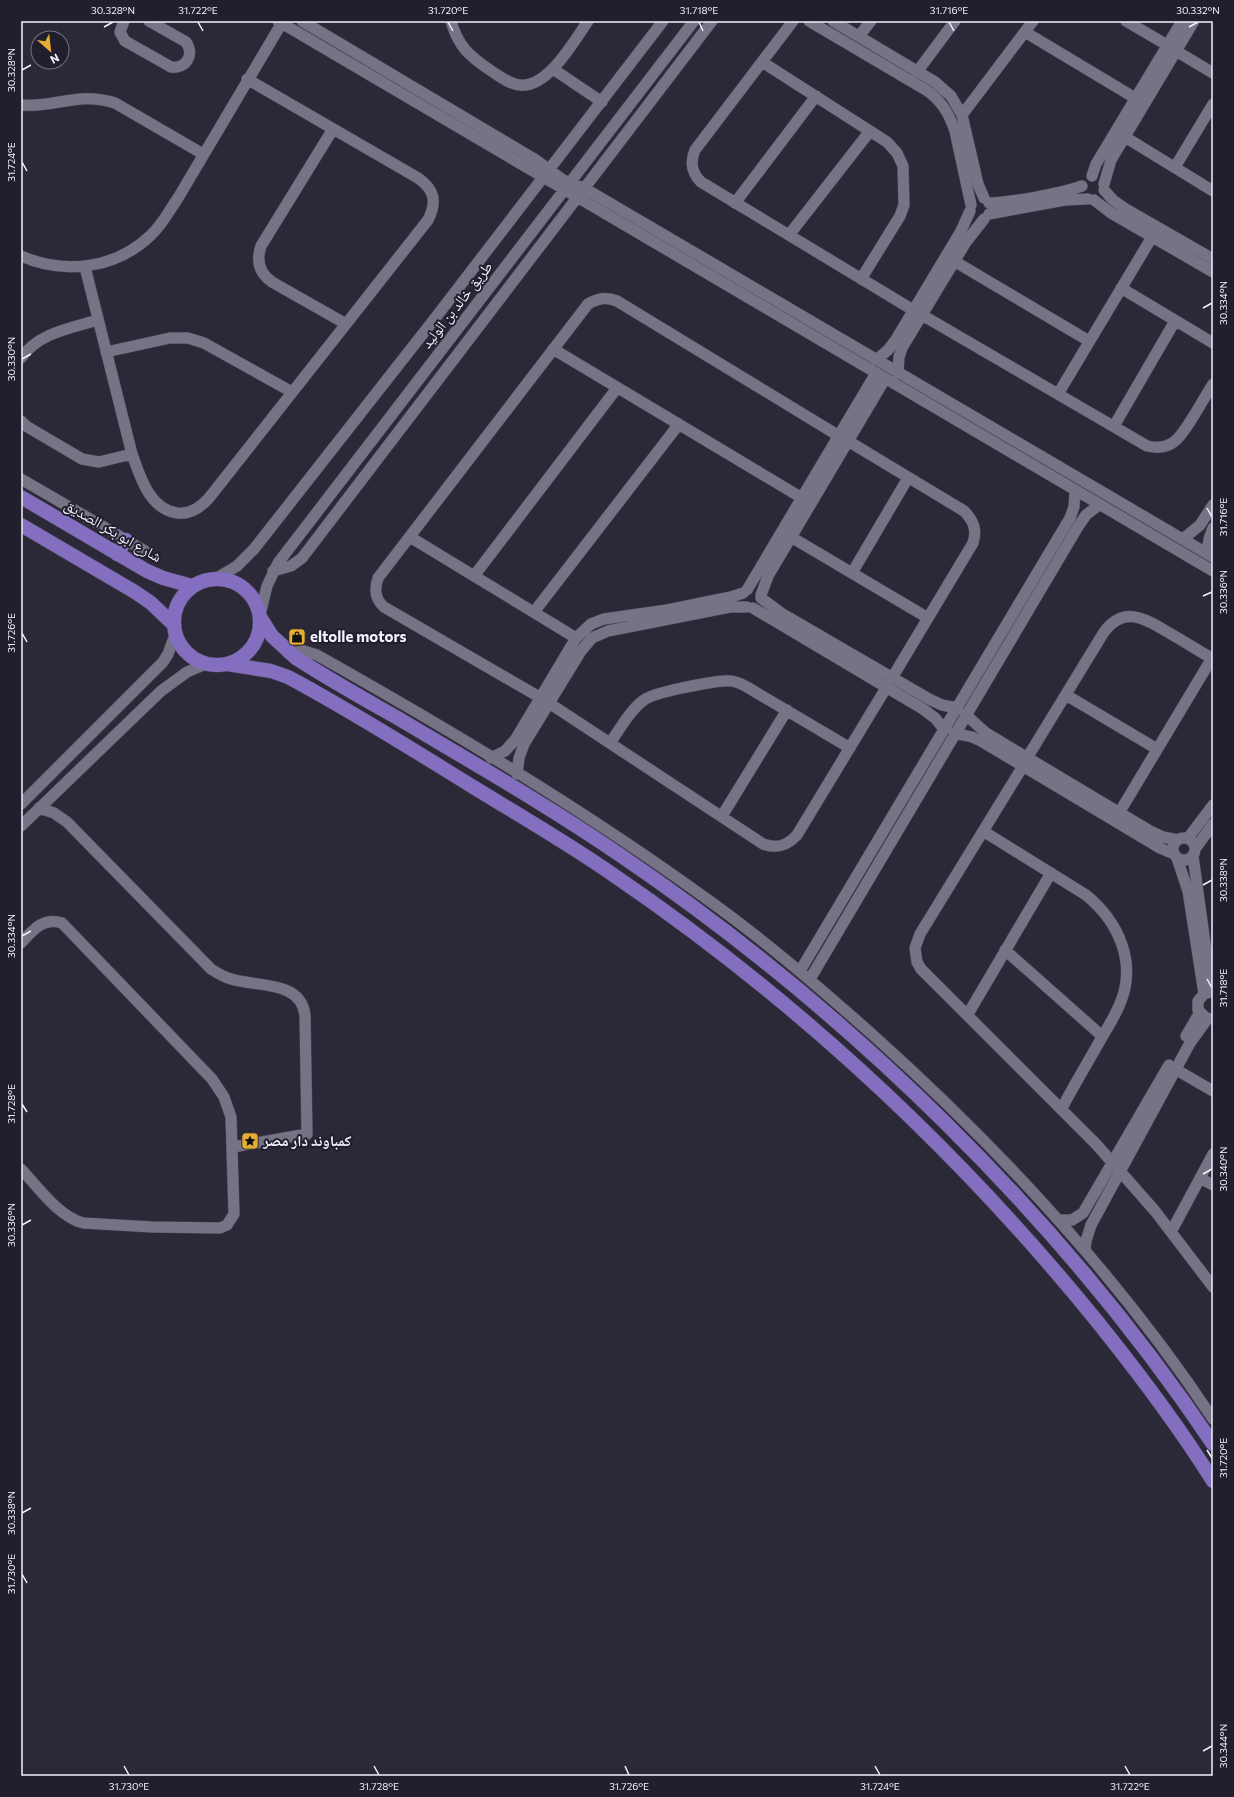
<svg xmlns="http://www.w3.org/2000/svg" width="1234" height="1797" font-family="Commissioner,'Noto Naskh Arabic',sans-serif">
	<style>
		.lines { fill: none; stroke-linecap: round; stroke-linejoin: round }
		.minor-casing { stroke: #494754; stroke-width: 12 }
		.major-casing { stroke: #494754; stroke-width: 15 }
		.minor { stroke: #767386; stroke-width: 11 }
		.major { stroke: #846ec0; stroke-width: 14 }
		.ticks { fill: none; stroke: #f2f1fc; stroke-width: 1.5 }
		.labels { text-anchor: middle; stroke-width: 4; stroke-linejoin: round; paint-order: stroke }
		.street-label { font-size: 15px; fill: #f2f1fc; stroke: #211e2e }
		.poi-label { font-size: 15px; font-weight: bold; fill: #f2f1fc; stroke: #211e2e; text-anchor: start }
		.neatline { fill: none; stroke: #f2f1fc; stroke-width: 1.5 }
		.ticks-label { font-size: 10px; text-anchor: middle; fill: #f2f1fc }
	</style>
	<rect width="100%" height="100%" fill="#2b2838"/>
	<g class="lines">
		<defs>
			<path id="minor" d="M124 21 120 32 125 41 171 67C186 69 195 55 186 42L149 21
				M278 21 1213 571
				M302 21 536 160 563 180 584 188 1213 557
				M451 21C458 46 469 56 490 70 499 76 509 84 520 85 548 88 574 41 588 21
				M793 21 695 150C690 162 691 172 701 182L913 310
				M809 21 926 90C941 100 949 113 955 131L971 205
				M833 21 935 82 951 96 962 115 978 184 984 198
				M1126 21 1167 45
				M1025 32 1135 98
				M859 36 871 21
				M1176 51 1213 73
				M762 62 887 142 897 153 903 166 904 205 900 216 861 279
				M553 69 602 102
				M917 72 955 21
				M21 105C55 108 78 91 115 103L203 154
				M962 115 1033 21
				M333 129 261 246C256 261 259 273 272 282L346 324
				M1125 137 1213 191
				M1175 167 1213 104
				M1092 176 1096 164 1182 21
				M1104 184 1111 160 1194 21
				M1104 190 1113 200 1124 208 1213 259
				M1094 200 1111 213 1213 272
				M735 203 816 96
				M989 203C1013 202 1059 194 1082 186
				M989 214 1065 200 1088 199
				M789 235 870 131
				M21 256C65 275 116 269 151 235 162 225 169 211 178 198L283 21
				M954 261 1089 341
				M85 267 132 454C140 476 149 509 177 513 190 515 200 508 209 498L428 220C437 202 435 190 418 178L247 79
				M1121 288 1213 343
				M922 315 1147 446C1173 452 1181 436 1193 417 1200 406 1206 395 1213 384
				M553 349 802 498
				M106 352 170 338H188L204 343 292 392
				M21 358C38 333 71 328 98 320
				M876 360 888 350 895 341 961 231 970 211
				M898 373 899 357 902 348 966 242 984 219
				M1058 394 1152 237
				M21 421 26 426 82 459 99 462 132 454
				M1114 426 1175 321
				M848 441 964 511C974 521 977 530 973 543L892 678
				M21 479 145 551
				M410 537 576 638
				M791 537 928 618
				M1183 539 1200 525 1213 505
				M1207 553 1209 539 1213 528
				M273 571 291 566 302 558 712 21
				M852 573 908 478
				M474 576 617 388
				M217 578 237 566 254 549 436 317 663 21
				M747 590 876 373
				M761 595 768 576 885 379
				M761 598 781 613 929 699 942 705 957 708
				M753 608 923 709 935 718 944 729
				M534 612 679 424
				M260 615 267 586 278 563 694 21
				M288 653 304 651 317 655C452 731 586 811 711 902 768 943 821 989 873 1035 1000 1149 1118 1276 1213 1419
				M1066 695 1157 749
				M541 698 384 607C375 599 374 590 378 578L588 304C598 298 606 297 617 301L839 436
				M549 703 763 844C777 849 787 846 797 835L886 688
				M965 714 986 733 1150 831 1163 837 1178 840
				M954 733 972 737 981 741 1160 848 1174 854
				M610 743C620 729 630 710 644 700 654 692 710 682 724 681 732 680 740 683 747 687L850 748
				M491 758 505 751 515 740 576 638 591 624 604 619 667 610 731 597 743 593
				M1027 758 1104 632C1125 604 1147 620 1171 634 1185 642 1199 651 1213 659
				M1023 766 920 934 915 948 917 962 921 969 1096 1144 1155 1211 1213 1287
				M517 774 519 758 524 744 581 651 592 638 608 631 730 607H747
				M21 804 163 662 168 654 175 635
				M39 808 54 813 67 822 211 969C217 973 224 977 231 979 256 987 301 980 305 1015L307 1134 233 1147
				M1119 813 1212 658
				M722 816 787 710
				M21 826 161 691 187 672 206 664
				M983 831 1086 895C1119 922 1138 964 1119 1006 1113 1020 1104 1033 1097 1046 1085 1067 1073 1087 1062 1108
				M1173 849a11 11 0 1 1 22 0a11 11 0 1 1-22 0Z
				M1188 838 1213 805
				M1195 849 1213 824
				M1193 856 1208 965 1213 986
				M1177 858 1188 891 1204 994
				M21 943C33 930 43 917 62 923L212 1079 224 1097 231 1117 234 1214 227 1225 220 1228 152 1227 83 1223C59 1217 38 1187 21 1169
				M1005 950 1102 1036
				M800 971 1070 518 1074 507 1075 491
				M810 979 1079 525 1086 515 1099 505
				M968 1014 1051 873
				M1204 1016 1198 1010V1001L1204 994 1210 992
				M1186 1036 1200 1012
				M1175 1069 1213 1091
				M1200 1178 1213 1185
				M1059 1220H1072L1083 1213 1169 1065
				M1171 1232 1213 1154
				M1085 1250 1086 1241 1091 1225 1190 1043 1208 1018"/>
			<path id="major" d="M21 497 147 571 163 578 192 586
				M21 525 135 592 151 603 173 624
				M117 554 126 540
				M174 622a43 43 0 1 1 86 0a43 43 0 1 1-86 0Z
				M260 617 272 636 296 658C330 680 366 700 401 720 475 764 550 807 620 855 847 1009 1060 1216 1213 1444
				M227 664 271 671 288 677C350 710 410 748 470 785 517 814 566 842 612 874 794 998 957 1149 1096 1320 1137 1371 1178 1425 1213 1481"/>
		</defs>
		<use href="#minor" class="minor-casing"/>
		<use href="#major" class="major-casing"/>
		<use href="#minor" class="minor"/>
		<use href="#major" class="major"/>
	</g>
	<path class="ticks" d="M198 22 203 31M448 22 453 31M699 22 703 31M949 22 954 31M104 27 113 22M1189 27 1198 22M22 70 31 65M22 162 27 171M1203 308 1212 303M22 359 31 354M1207 508 1212 517M1203 596 1212 592M22 633 27 642M1203 885 1212 880M22 936 31 931M1207 979 1212 988M22 1104 27 1112M1203 1174 1212 1169M22 1225 31 1220M1207 1450 1212 1458M22 1513 31 1508M22 1574 27 1583M1203 1751 1212 1746M124 1766 129 1775M374 1766 379 1775M625 1766 629 1775M875 1766 880 1775M1125 1766 1130 1775"/>
	<defs>
		<symbol id="shop-square" viewBox="-11 -11 22 22"><rect x="-9" y="-9" width="18" height="18" rx="4" fill="#e4ae35" stroke="#211e2e"/><path d="M-5-2.5h2.3a2.7 3.5 0 0 1 5.4 0H5L5.5 6h-11ZM-1.5-2.5h3a1.5 2.3 0 0 0-3 0Z" fill="#111"/></symbol>
		<symbol id="sight-square" viewBox="-11 -11 22 22"><rect x="-9" y="-9" width="18" height="18" rx="4" fill="#e4ae35" stroke="#211e2e"/><path d="M0-6L1.8-2.2L6-1.7L2.9 1.2L3.7 5.4L0 3.3L-3.7 5.4L-2.9 1.2L-6-1.7L-1.8-2.2Z" fill="#111"/></symbol>
	</defs>
	<g fill-rule="evenodd">
		<use href="#shop-square" x="287" y="627" width="20" height="20"/>
		<use href="#sight-square" x="240" y="1131" width="20" height="20"/>
	</g>
	<g class="labels">
		<g class="street-label">
			<text transform="translate(457 305) rotate(-52)" y="5">طريق خالد بن الوليد</text>
			<text transform="translate(113 531) rotate(30)" y="5">شارع ابو بكر الصديق</text>
		</g>
		<g class="poi-label">
			<text x="310" y="642">eltolle motors</text>
			<text x="263" y="1146">كمباوند دار مصر</text>
		</g>
	</g>
	<rect width="1234" height="1797" fill="none" stroke="#211e2e" stroke-width="44"/>
	<g transform="translate(50 50) rotate(152)"><circle r="19" fill="#211e2e" stroke="#757280"/>
	<path d="M0-3L7 15L0 10L-7 15Z" fill="#e4ae35"/>
	<text y="-6" font-size="11" font-weight="bold" text-anchor="middle" fill="#f2f1fc">N</text>
	</g>
	<rect x="22" y="22" width="1190" height="1753" class="neatline"/>
	<g class="ticks-label">
		<text x="113" y="14">30.328°N</text>
		<text x="198" y="14">31.722°E</text>
		<text x="448" y="14">31.720°E</text>
		<text x="699" y="14">31.718°E</text>
		<text x="949" y="14">31.716°E</text>
		<text x="1198" y="14">30.332°N</text>
		<text transform="translate(11 70) rotate(-90)" y="4">30.328°N</text>
		<text transform="translate(11 162) rotate(-90)" y="4">31.724°E</text>
		<text transform="translate(1223 303) rotate(-90)" y="4">30.334°N</text>
		<text transform="translate(11 359) rotate(-90)" y="4">30.330°N</text>
		<text transform="translate(1223 517) rotate(-90)" y="4">31.716°E</text>
		<text transform="translate(1223 592) rotate(-90)" y="4">30.336°N</text>
		<text transform="translate(11 633) rotate(-90)" y="4">31.726°E</text>
		<text transform="translate(1223 880) rotate(-90)" y="4">30.338°N</text>
		<text transform="translate(11 936) rotate(-90)" y="4">30.334°N</text>
		<text transform="translate(1223 988) rotate(-90)" y="4">31.718°E</text>
		<text transform="translate(11 1104) rotate(-90)" y="4">31.728°E</text>
		<text transform="translate(1223 1169) rotate(-90)" y="4">30.340°N</text>
		<text transform="translate(11 1225) rotate(-90)" y="4">30.336°N</text>
		<text transform="translate(1223 1458) rotate(-90)" y="4">31.720°E</text>
		<text transform="translate(11 1513) rotate(-90)" y="4">30.338°N</text>
		<text transform="translate(11 1574) rotate(-90)" y="4">31.730°E</text>
		<text transform="translate(1223 1746) rotate(-90)" y="4">30.344°N</text>
		<text x="129" y="1790">31.730°E</text>
		<text x="379" y="1790">31.728°E</text>
		<text x="629" y="1790">31.726°E</text>
		<text x="880" y="1790">31.724°E</text>
		<text x="1130" y="1790">31.722°E</text>
	</g>
</svg>
